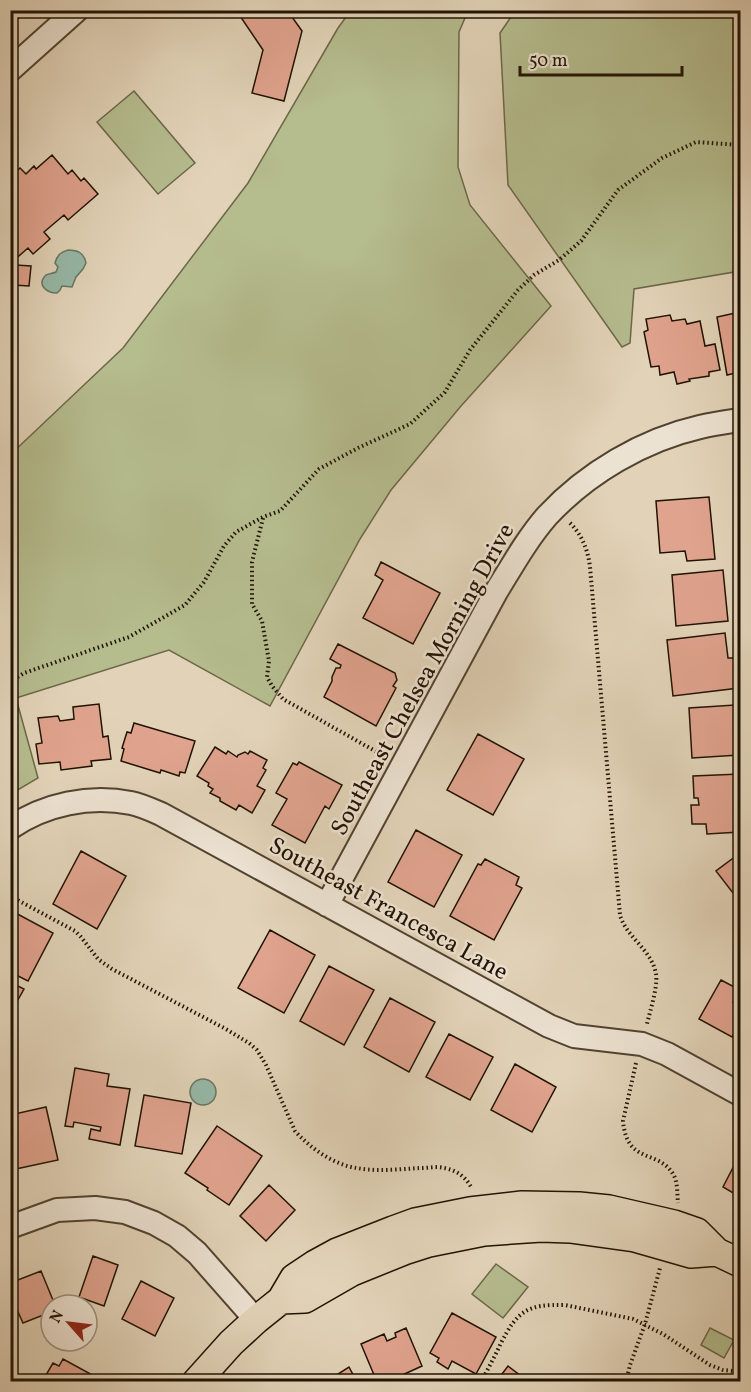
<svg xmlns="http://www.w3.org/2000/svg" width="751" height="1392" font-family="Vollkorn,serif">
	<style>
		.green { fill: #b5bc8e; stroke: #6b6848; stroke-width: 1.5 }
		.water { fill: #96b9a8; stroke: #677766; stroke-width: 1.5 }
		.building { fill: #e0a38e; stroke: #211303; stroke-width: 1.5 }
		.lines { fill: none; stroke-linecap: round; stroke-linejoin: round }
		.minor-casing { stroke: #514330; stroke-width: 26 }
		.major-casing { stroke: #211303; stroke-width: 30 }
		.path { stroke: #211303; stroke-width: 4; stroke-dasharray: 1.5 3; stroke-linecap: butt }
		.minor { stroke: #ece2d1; stroke-width: 22 }
		.major { stroke: #e2d3b8; stroke-width: 27 }
		.labels { text-anchor: middle; stroke-width: 5; stroke-linejoin: round; paint-order: stroke }
		.street-label { font-size: 24px; fill: #211303; stroke: #ece2d1 }
	</style>
	<rect width="100%" height="100%" fill="#e2d3b8"/>
	<filter id="stains"><feTurbulence type="fractalNoise" baseFrequency=".00333" numOctaves="4"/><feColorMatrix values="0 0 0 0 .2 0 0 0 0 .09 0 0 0 0 .02 0 0 0 .5 -.17"/></filter>
	<radialGradient id="worn" r=".72"><stop offset=".6" stop-color="#630" stop-opacity="0"/><stop offset="1" stop-color="#630" stop-opacity=".3"/></radialGradient>
	<path class="green" d="M351 10 468 11 459 32 458 167 470 205 551 306 461 406 391 490 360 539 270 706 169 650 16 698 38 778 11 794V454L123 348 248 183 338 28Z
		M515 11H740V271L634 289 630 343 622 347 508 185 500 33Z
		M134 91 195 163 158 194 97 122Z
		M496 1264 528 1287 503 1318 472 1294Z
		M710 1328 734 1340 724 1358 701 1345Z"/>
	<path class="water" d="M68 250C78 250 84 253 86 263L83 269 76 277 72 287 62 286 60 290 57 293C47 293 36 285 46 275 48 274 54 273 56 272L58 267 55 263C57 255 61 252 68 250Z
		M190 1092a13 13 0 1 1 26 0a13 13 0 1 1-26 0Z"/>
	<path class="building" d="M236 10H295L297 14 292 17 302 31 284 101 252 93 263 50Z
		M52 155 68 174 72 170 81 181 84 178 98 194 68 220 64 215 44 232 50 239 33 254 28 248 12 262 10 275V177L20 168 26 174 34 166 36 169Z
		M15 265 31 266 29 286 13 285Z
		M740 312V372L727 375 717 317Z
		M670 315 672 321 685 319 687 324 700 321 705 346 715 344 720 370 709 372V376L689 379 690 381 677 384 674 372 660 375 659 366 651 367 644 332 648 330 646 319Z
		M709 497 715 559 687 561 685 551 660 553 656 501Z
		M381 562 440 593 413 644 363 618 383 580 375 575Z
		M723 570 728 621 676 626 672 575Z
		M725 633 728 658H735L739 688 673 696 667 640Z
		M338 644 395 673 397 680 393 686 396 688 376 726 324 697 332 681V677L336 668H340L341 665 330 659Z
		M99 704 103 737 108 736 111 759 91 761 92 766 61 770 60 762 39 764 36 744 42 743 38 718 58 716 60 721 74 719 73 707Z
		M735 705 739 755 692 758 689 708Z
		M134 723 195 741 185 773 180 772 179 776 161 770 160 773 121 761 124 749 122 748 127 732 131 733Z
		M478 734 524 759 493 815 447 790Z
		M215 747 226 754 228 751 237 757 238 755 245 752 248 754 250 751 267 760 263 768 266 770 257 786 265 790 252 813 239 805 236 810 220 801V798L210 793 213 789 208 786 209 783 197 776Z
		M299 762 342 785 329 809 325 806 305 843 272 825 287 799 276 793 293 763 297 765Z
		M740 774V832L707 834 706 824H692L691 805H699L698 798H694L693 776Z
		M416 830 462 855 434 907 388 882Z
		M81 851 126 876 97 929 53 904Z
		M740 853V902L716 871Z
		M485 859 519 877 516 885 522 888 494 940 450 916 478 864 481 865Z
		M10 910 53 933 28 981 10 972Z
		M270 930 315 955 284 1013 238 988Z
		M329 966 374 990 344 1045 300 1021Z
		M721 980 740 990 733 1002 740 1006V1021L732 1037 699 1019Z
		M10 982 24 989 10 1014Z
		M390 998 435 1022 409 1072 364 1047Z
		M449 1034 493 1057 470 1100 426 1077Z
		M515 1064 556 1087 532 1132 491 1110Z
		M75 1068 109 1074 107 1086 130 1089 120 1145 89 1139 91 1129 100 1131 101 1127 74 1122 73 1127 65 1126Z
		M144 1095 191 1103 182 1154 135 1146Z
		M46 1107 58 1160 11 1170 10 1115Z
		M217 1126 262 1156 229 1205 207 1190 208 1188 185 1173Z
		M740 1154V1197L723 1187Z
		M269 1185 295 1210 266 1241 240 1216Z
		M93 1256 118 1265 104 1306 79 1297Z
		M41 1271 55 1305H51V1312L23 1323 10 1294V1283Z
		M141 1281 174 1298 155 1336 122 1319Z
		M452 1313 496 1337 476 1374 452 1361 448 1369 437 1362 439 1358 430 1353Z
		M406 1328 422 1366 387 1382H377L361 1344 384 1334 387 1341 396 1337 395 1333Z
		M63 1359 105 1382H51L52 1378 46 1375 53 1363 59 1366Z
		M508 1366 529 1382H496Z
		M349 1367 357 1382H331L330 1379Z"/>
	<g class="lines">
		<defs>
			<path id="minor" d="M10 70 77 10
				M10 828C45 804 89 795 131 803 141 805 152 810 161 814L549 1026 574 1036 642 1044 667 1054 740 1094
				M327 905 496 592C512 566 527 539 547 516 587 473 643 440 700 427 713 424 727 422 740 420
				M10 1227 57 1210 95 1208 125 1212 154 1223 177 1236 197 1253 256 1320"/>
			<path id="major" d="M281 1300 305 1299 352 1272 404 1251 429 1243 484 1232 541 1228 570 1229 635 1238 691 1254 717 1252
				M196 1382 231 1343 256 1320 281 1300 294 1278 315 1264 337 1252 393 1230 415 1222 470 1211 522 1205 579 1206 609 1209 674 1224 697 1232 717 1252 740 1263"/>
		</defs>
		<use href="#minor" class="minor-casing"/>
		<use href="#major" class="major-casing"/>
		<path class="path" d="M263 518 252 562V604L262 621 269 661 267 677 272 686 283 699 384 756
			M570 523C582 535 588 550 590 567L620 915C626 937 652 950 656 974 658 987 650 1011 647 1024
			M10 682 24 673 129 637 185 605 204 582 224 546 236 532 263 517 280 511 319 469 358 448 410 424 445 392 470 350 518 290 534 275 559 260 581 241 618 190 662 158 696 142 740 145
			M10 896 75 931 81 937 98 959 112 969 224 1028 249 1043 257 1050 266 1065 295 1131C310 1148 334 1165 357 1168 378 1172 400 1169 421 1168 429 1168 437 1166 444 1168 457 1170 467 1178 472 1189
			M636 1063 623 1121C627 1165 658 1149 673 1174 678 1182 677 1193 678 1203
			M481 1382C488 1369 495 1356 501 1343 518 1310 528 1304 565 1305L633 1319 663 1334 710 1365 723 1370 733 1371 740 1367
			M626 1382 630 1365 645 1324 660 1268"/>
		<use href="#minor" class="minor"/>
		<use href="#major" class="major"/>
	</g>
	<g class="labels">
		<g class="street-label">
			<text transform="translate(422 679) rotate(-61)" y="8">Southeast Chelsea Morning Drive</text>
			<text transform="translate(389 908) rotate(29)" y="8">Southeast Francesca Lane</text>
		</g>
	</g>
	<rect width="751" height="1392" fill="none" stroke="#e2d3b8" stroke-width="36"/>
	<rect x="12" y="12" width="727" height="1368" fill="none" stroke="#211303" stroke-width="3"/>
	<rect x="18" y="18" width="715" height="1356" fill="none" stroke="#211303" stroke-width="1.5"/>
	<g transform="translate(69 1323) rotate(298)"><circle r="28" fill="#ece2d1" stroke="#9b8f7f" stroke-width="1.5"/>
	<path d="M0-4.5L10 22L0 15L-10 22Z" fill="#8f2418"/>
	<text y="-9" font-size="16" font-weight="bold" text-anchor="middle" fill="#211303">N</text>
	</g>
	<path d="M520 66v9h162v-9" fill="none" stroke="#211303" stroke-width="3"/>
	<text x="529" y="66" font-size="18" fill="#211303" stroke="#ece2d1" stroke-width="4.5" paint-order="stroke">50 m</text>
	<rect width="100%" height="100%" filter="url(#stains)"/>
	<rect width="100%" height="100%" fill="url(#worn)"/>
</svg>
